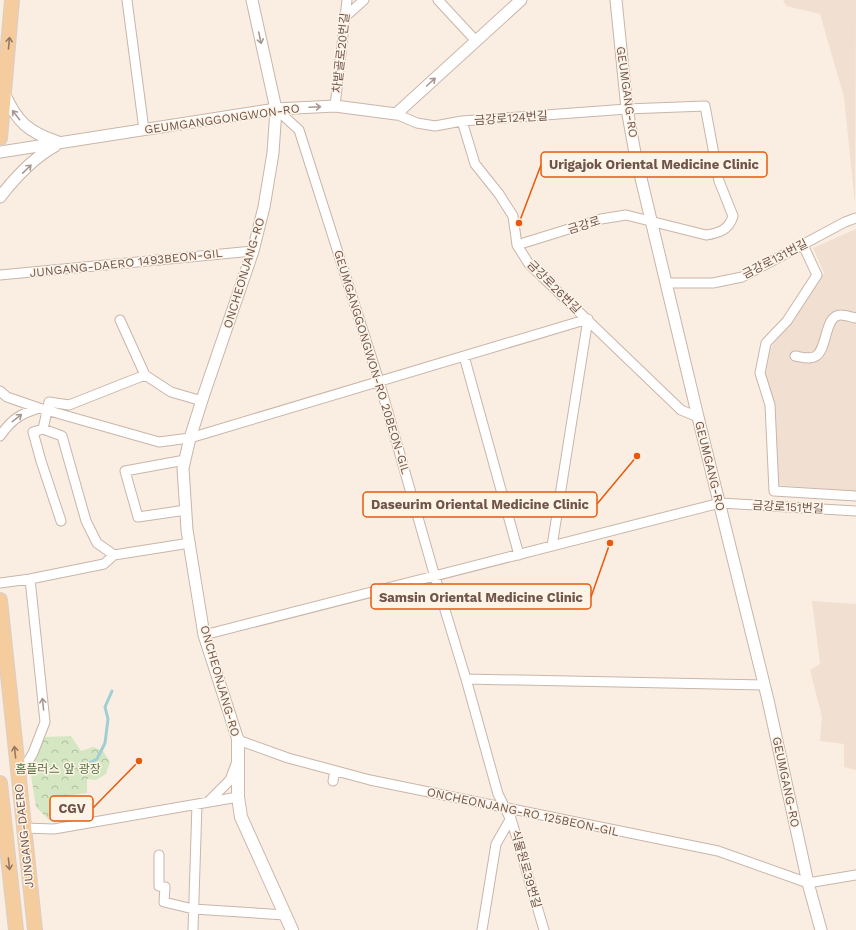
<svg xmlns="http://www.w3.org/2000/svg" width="856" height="930" font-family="'Work Sans','Noto Sans KR',sans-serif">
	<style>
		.residential { fill: #f1dfd1 }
		.forest { fill: url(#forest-crowns) }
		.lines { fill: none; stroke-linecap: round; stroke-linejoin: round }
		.stream { stroke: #9fcfd3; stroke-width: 3 }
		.minor-casing { stroke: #c9b5a9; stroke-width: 11 }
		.tertiary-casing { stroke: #c9b5a9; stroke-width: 13 }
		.secondary-casing { stroke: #cfb7aa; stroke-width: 14 }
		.primary-casing { stroke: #d7cfcc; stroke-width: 16 }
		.minor { stroke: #fff; stroke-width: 9 }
		.tertiary { stroke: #fff; stroke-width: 11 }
		.secondary { stroke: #fff; stroke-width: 12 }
		.primary { stroke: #f5cc9e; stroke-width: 14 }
		.oneway { stroke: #a99892 }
		.oneway2 { stroke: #977863 }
		.labels { text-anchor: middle; stroke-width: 3; stroke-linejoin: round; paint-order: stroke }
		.street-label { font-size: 12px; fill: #6f544a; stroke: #fdf3e7 }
		.park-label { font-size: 12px; fill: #567543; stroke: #fdf3e7 }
		.leader { fill: none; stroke: #e8590c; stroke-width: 1.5 }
		.callout-dot { fill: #e8590c; stroke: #fdf3e7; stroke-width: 1.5 }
		.callout { fill: #fdf3e7; stroke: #e8590c; stroke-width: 1.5 }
		.callout-label { font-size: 13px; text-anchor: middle; font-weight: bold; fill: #6f544a }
	</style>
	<defs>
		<pattern id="forest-crowns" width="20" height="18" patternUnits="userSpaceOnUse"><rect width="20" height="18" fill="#d4e6c2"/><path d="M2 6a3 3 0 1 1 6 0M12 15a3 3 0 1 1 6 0" fill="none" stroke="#b0bda0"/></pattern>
	</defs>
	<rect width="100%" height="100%" fill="#faeee2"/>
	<path class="residential" d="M783 0H856L855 204 844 97 820 14 786 6Z
		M856 229V491L774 485 763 376 770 349 824 273 813 248Z
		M812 601 856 604V770L844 767V744L820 741 822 717 810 670 820 664Z"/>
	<path class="forest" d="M71 736 81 751 93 747 103 751 110 762 106 774 96 780 87 779V793L65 796 66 820H49L36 807 29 763 45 737Z"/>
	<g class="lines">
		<path class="stream" d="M89 763 97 759 105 743 108 719 105 707 112 691"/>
		<defs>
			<path id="minor" d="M127 0 144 130
				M438 0 476 41
				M345 17 364 0
				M335 106 347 0
				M276 109 299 130 379 381 435 577 466 679 498 794 512 822 544 930
				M396 114 417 123 435 126 462 121 627 109 705 106 719 181 733 216C729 230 719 233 706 235L626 215 601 219 517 245
				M462 121 475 164 499 194 513 216 517 245 529 264 681 410 698 417
				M803 245 817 275 787 321 766 343 760 373 770 405 774 491 856 496
				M0 275 253 251
				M666 283H713L742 277 845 222 856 218
				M120 320 145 375
				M464 356 519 555
				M795 356C802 357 810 360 816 356 828 348 824 315 841 315 845 315 851 317 856 318
				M0 391 7 397 39 408 159 442 190 438 588 319 552 546
				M43 429 33 432 41 461 61 521
				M0 436C12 419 20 414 39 408
				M185 460 125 471 138 517 186 510
				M190 543 114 555 97 543 86 521 62 436 43 429 49 402 69 405 145 375 171 392 202 401
				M0 583 30 579 104 564 114 555
				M204 635 720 503 856 511
				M466 679 764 685
				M238 740 288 758 370 780 718 851 808 883 856 875
				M19 777 33 753 45 722 30 579
				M333 781 335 771
				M208 802 230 780 236 764
				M24 828 54 829 238 797
				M159 855V886L165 887 164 902 193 909 285 915
				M193 930 197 804
				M482 930 496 844 511 818"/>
			<path id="tertiary" d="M616 0 627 109 635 153 698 417 768 700 808 883 821 930
				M4 93C17 122 28 132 58 142
				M0 152 276 109 335 106 396 114 521 0
				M0 197C14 179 35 157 55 146
				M238 740 204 635 187 530 183 468 190 438 204 394 253 251 264 207 273 153 276 109 252 0"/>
			<path id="secondary" d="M238 740V797L241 817 292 930"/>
			<path id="primary" d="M0 138 12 0
				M0 600 35 930
				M0 783 16 930"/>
		</defs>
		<use href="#minor" class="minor-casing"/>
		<use href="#tertiary" class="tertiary-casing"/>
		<use href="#secondary" class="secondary-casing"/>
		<use href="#primary" class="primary-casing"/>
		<use href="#minor" class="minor"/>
		<use href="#tertiary" class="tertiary"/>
		<use href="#secondary" class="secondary"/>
		<use href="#primary" class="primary"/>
	</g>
	<defs><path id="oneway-shaft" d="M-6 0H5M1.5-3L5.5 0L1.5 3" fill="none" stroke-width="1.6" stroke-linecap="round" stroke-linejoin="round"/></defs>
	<g class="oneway">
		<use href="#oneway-shaft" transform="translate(260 38) rotate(78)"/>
		<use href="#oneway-shaft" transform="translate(431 82) rotate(-42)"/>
		<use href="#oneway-shaft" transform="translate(315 107) rotate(-3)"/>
		<use href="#oneway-shaft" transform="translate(16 115) rotate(-128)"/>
		<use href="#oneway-shaft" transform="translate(27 169) rotate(-44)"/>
		<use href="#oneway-shaft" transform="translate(17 418) rotate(-38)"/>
		<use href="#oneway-shaft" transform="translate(43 704) rotate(-96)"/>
	</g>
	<g class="oneway2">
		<use href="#oneway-shaft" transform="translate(9 43) rotate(-85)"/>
		<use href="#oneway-shaft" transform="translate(15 752) rotate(-96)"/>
		<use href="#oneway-shaft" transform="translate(9 864) rotate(84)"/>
	</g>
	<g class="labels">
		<g class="street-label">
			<text transform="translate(341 53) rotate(-84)" y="4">차밭골로20번길</text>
			<text transform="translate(627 92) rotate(82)" y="4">GEUMGANG-RO</text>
			<text transform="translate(511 118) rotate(-4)" y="4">금강로124번길</text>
			<text transform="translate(222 119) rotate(-8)" y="4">GEUMGANGGONGWON-RO</text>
			<text transform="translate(584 225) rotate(-17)" y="4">금강로</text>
			<text transform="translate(775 259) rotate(-27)" y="4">금강로131번길</text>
			<text transform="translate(126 263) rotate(-6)" y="4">JUNGANG-DAERO 1493BEON-GIL</text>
			<text transform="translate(244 273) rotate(-73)" y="4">ONCHEONJANG-RO</text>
			<text transform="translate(554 287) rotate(45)" y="4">금강로26번길</text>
			<text transform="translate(372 362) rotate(73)" y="4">GEUMGANGGONGWON-RO 20BEON-GIL</text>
			<text transform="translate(710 466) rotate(76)" y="4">GEUMGANG-RO</text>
			<text transform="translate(788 507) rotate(3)" y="4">금강로151번길</text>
			<text transform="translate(220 681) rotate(74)" y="4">ONCHEONJANG-RO</text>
			<text transform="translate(786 782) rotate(78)" y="4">GEUMGANG-RO</text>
			<text transform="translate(523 812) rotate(12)" y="4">ONCHEONJANG-RO 125BEON-GIL</text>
			<text transform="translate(24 836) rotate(-96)" y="4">JUNGANG-DAERO</text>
			<text transform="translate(526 869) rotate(74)" y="4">식물원로39번길</text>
		</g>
		<g class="park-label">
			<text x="58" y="773">홈플러스 앞 광장</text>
		</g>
	</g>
	<path class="leader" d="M519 223L541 165M637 456L597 504M610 543L591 597M139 761L93 808"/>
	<g class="callout-dot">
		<circle cx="519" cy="223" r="4"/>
		<circle cx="637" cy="456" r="4"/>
		<circle cx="610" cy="543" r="4"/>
		<circle cx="139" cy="761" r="4"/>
	</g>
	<g class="callout">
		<rect x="541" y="152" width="226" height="25" rx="4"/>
		<rect x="363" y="492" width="234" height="25" rx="4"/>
		<rect x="371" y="584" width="220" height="25" rx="4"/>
		<rect x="50" y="796" width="43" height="25" rx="4"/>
	</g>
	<g class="callout-label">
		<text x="654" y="169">Urigajok Oriental Medicine Clinic</text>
		<text x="480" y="509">Daseurim Oriental Medicine Clinic</text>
		<text x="481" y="602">Samsin Oriental Medicine Clinic</text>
		<text x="72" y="813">CGV</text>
	</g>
</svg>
